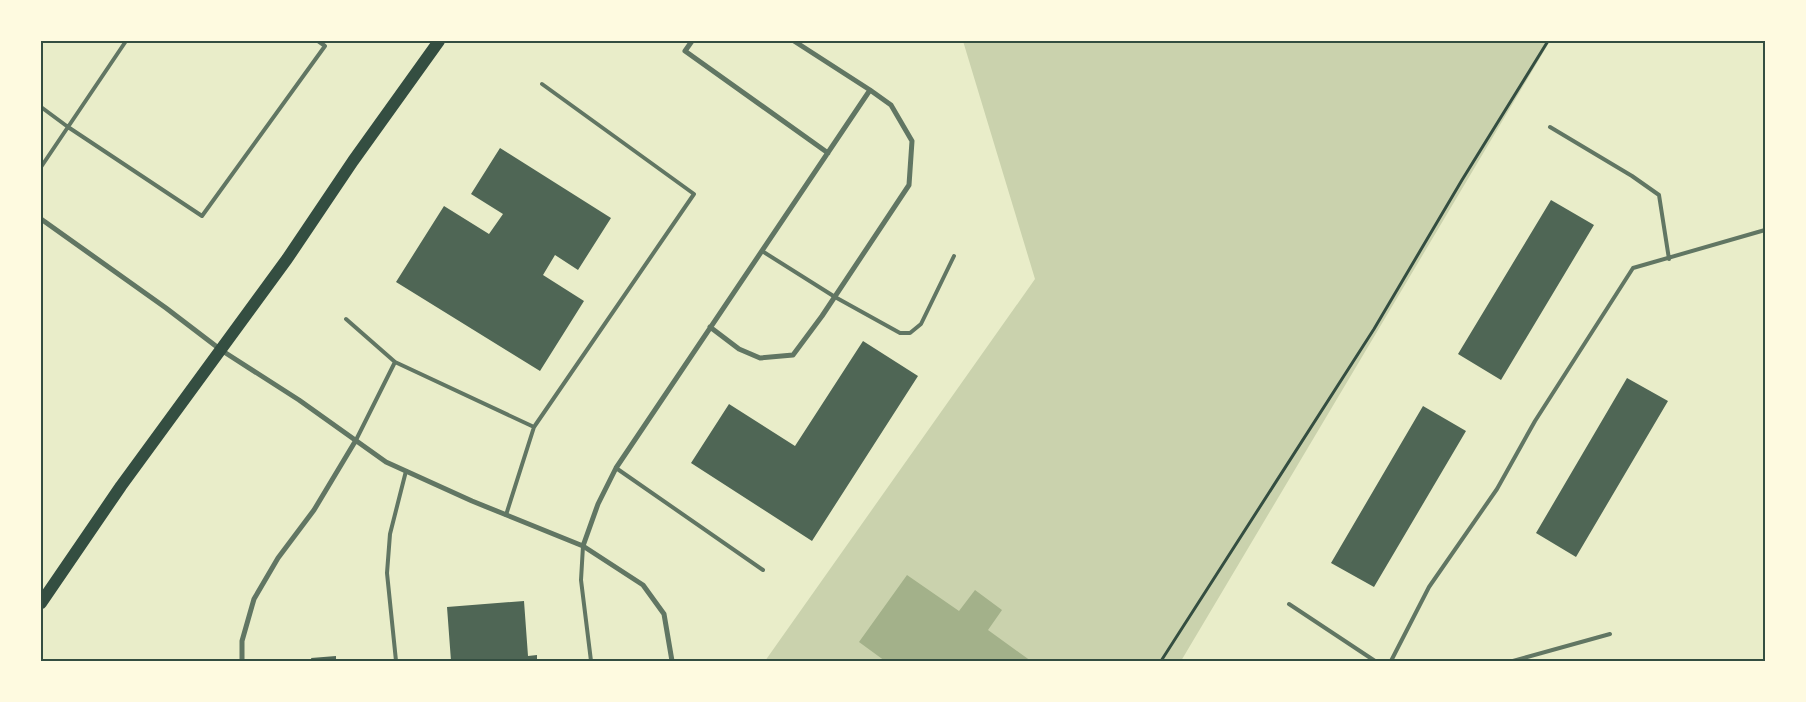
<svg xmlns="http://www.w3.org/2000/svg" width="1806" height="702" font-family="Mulish,sans-serif">
	<style>
		.green { fill: #cad2ad }
		.water { fill: #a3b18a }
		.building { fill: #4f6655 }
		.lines { fill: none; stroke-linecap: round; stroke-linejoin: round }
		.path { stroke: #344e41; stroke-width: 3 }
		.service { stroke: #617663; stroke-width: 4 }
		.minor { stroke: #617663; stroke-width: 5 }
		.primary { stroke: #344e41; stroke-width: 12 }
		.neatline { fill: none; stroke: #344e41; stroke-width: 2 }
	</style>
	<rect width="100%" height="100%" fill="#e9edc9"/>
	<path class="green" d="M963 41H1550L1181 661H765L1035 279Z"/>
	<path class="water" d="M907 575 959 611 975 590 1002 610 988 630 1031 661H885L859 642Z"/>
	<path class="building" d="M500 148 611 218 578 270 555 255 543 275 584 301 540 371 396 282 444 206 489 234 503 214 471 194Z
		M1551 200 1594 225 1501 380 1458 354Z
		M863 341 918 376 812 541 691 463 729 404 795 446Z
		M1627 378 1668 401 1576 557 1536 533Z
		M1423 406 1466 431 1374 587 1331 563Z
		M524 601 528 656 537 655V661H451L447 607Z
		M336 656V661H312L311 658Z"/>
	<g class="lines">
		<path class="path" d="M1161 661 1374 329 1462 180 1548 41"/>
		<path class="service" d="M41 107 68 127 202 216 325 46 318 41
			M1550 127 1632 176 1659 195 1669 259
			M41 167 126 41
			M762 251 835 297 900 333H910L921 324 954 256
			M346 319 395 362 534 427 694 194 542 84
			M356 440 395 362
			M616 468 763 570
			M506 515 534 427
			M583 546 581 580 591 661
			M1289 604 1375 661
			M396 661 387 573 390 534 406 471
			M1391 661 1429 587 1497 489 1535 421 1633 268 1765 230
			M1513 661 1610 634"/>
		<path class="minor" d="M692 41 685 51 828 153
			M41 219 166 308 221 350 299 400 386 462 472 501 583 546 643 585 664 614 672 661
			M710 327 739 349 760 358 793 355 822 316 909 185 912 141 891 105 870 90
			M583 546 598 504 616 468 870 90 794 41
			M242 661V641L254 599 278 558 314 510 356 440"/>
		<path class="primary" d="M41 603 121 486 287 259 353 161 439 41"/>
	</g>
	<rect width="1806" height="702" fill="none" stroke="#fefae0" stroke-width="85"/>
	<rect x="42" y="42" width="1722" height="618" class="neatline"/>
</svg>
